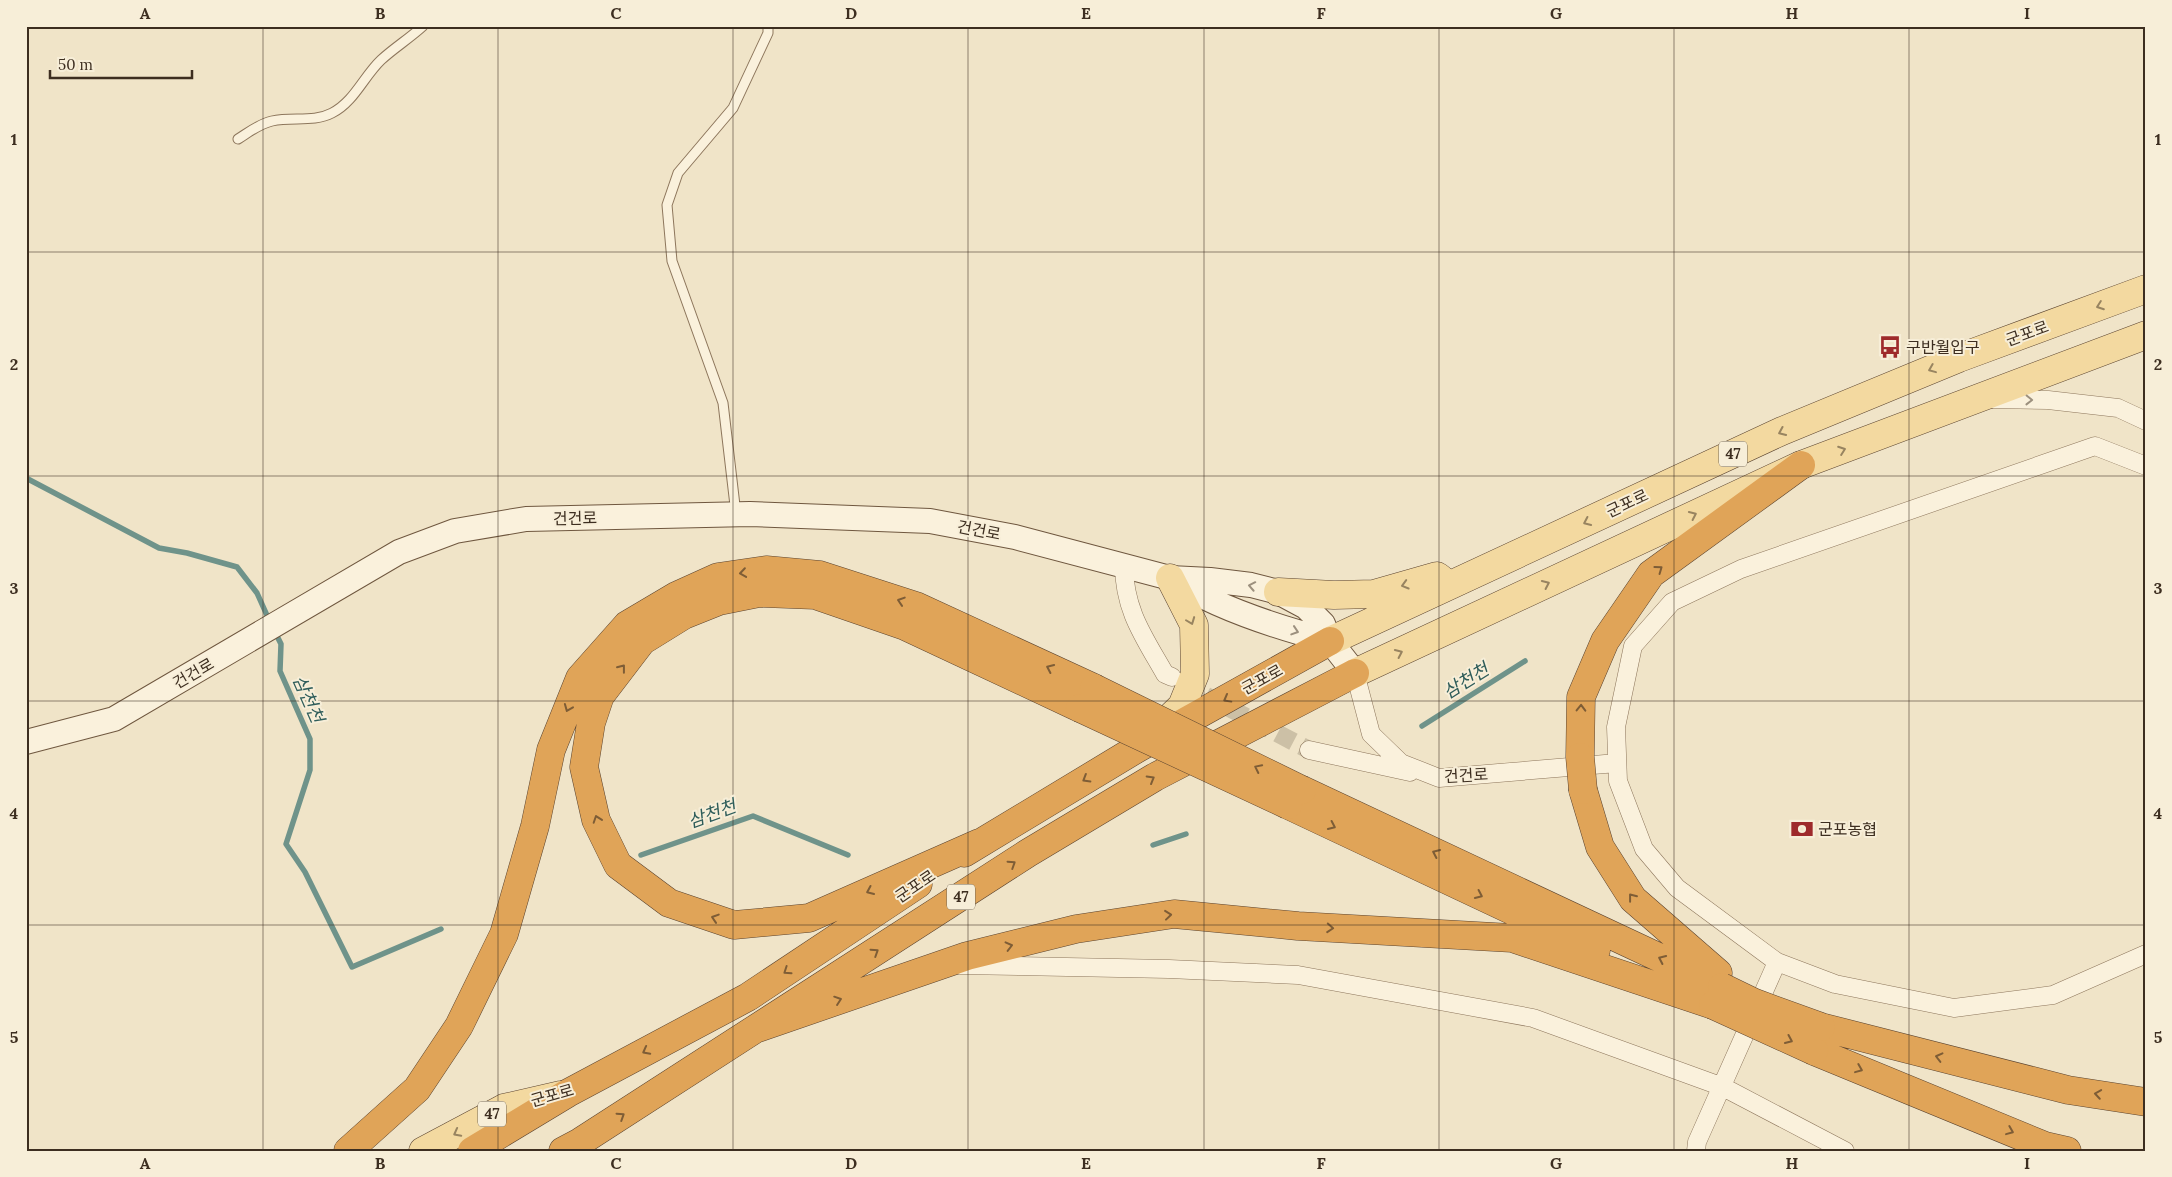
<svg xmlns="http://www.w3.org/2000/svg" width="2172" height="1177" font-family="Lora,'Noto Sans KR',serif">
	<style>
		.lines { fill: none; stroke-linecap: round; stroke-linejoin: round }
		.stream { stroke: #6f938a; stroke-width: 5.5 }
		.street-tunnel { stroke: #ccc0a6; stroke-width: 18; stroke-dasharray: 18 9; stroke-linecap: butt }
		.lane-casing { stroke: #8d765c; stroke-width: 11 }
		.street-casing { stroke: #8d765c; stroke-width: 19 }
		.secondary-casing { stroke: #6f573f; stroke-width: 26 }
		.primary-casing { stroke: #5b4430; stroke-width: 29 }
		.highway-casing { stroke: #5b4430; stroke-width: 29 }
		.lane { stroke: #faf1dc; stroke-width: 9 }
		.street { stroke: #faf1dc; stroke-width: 18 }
		.secondary { stroke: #faf1dc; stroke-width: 24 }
		.primary { stroke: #f3d9a0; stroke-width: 28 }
		.highway { stroke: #e0a458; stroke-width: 28 }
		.highway-bridge-casing { stroke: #5b4430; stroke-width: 29; stroke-linecap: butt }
		.highway-bridge { stroke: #e0a458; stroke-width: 28 }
		.oneway { stroke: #988460 }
		.oneway2 { stroke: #9c907e }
		.oneway3 { stroke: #7e5d36 }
		.grid { fill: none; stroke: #3d2e20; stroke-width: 1; stroke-opacity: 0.55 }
		.labels { text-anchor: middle; stroke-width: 4; stroke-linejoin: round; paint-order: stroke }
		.shield { fill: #f7eed8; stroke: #756857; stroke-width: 1 }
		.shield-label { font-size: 15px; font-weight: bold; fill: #3d2e20 }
		.street-label { font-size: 16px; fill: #3d2e20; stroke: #f7eed8 }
		.poi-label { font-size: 16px; fill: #3d2e20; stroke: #f7eed8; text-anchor: start }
		.water-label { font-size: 18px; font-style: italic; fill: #2f5d5a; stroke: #f7eed8 }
		.neatline { fill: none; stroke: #3d2e20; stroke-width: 2 }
		.grid-label { font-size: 16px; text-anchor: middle; font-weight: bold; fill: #3d2e20 }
	</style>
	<rect width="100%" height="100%" fill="#f0e4c8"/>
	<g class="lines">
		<path class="stream" d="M26 478 159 548 187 553 237 567 257 593 270 622
			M274 630 281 644 280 671 310 739V770L286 844 305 872 352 967 441 929
			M1422 726 1525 661
			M1153 845 1186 834
			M641 855 753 816 848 855"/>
		<path class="street-tunnel" d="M1182 683 1309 750"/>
		<defs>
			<path id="lane" d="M238 139C249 132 259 124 272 121 292 116 313 123 332 113 354 102 364 76 381 60 394 48 410 38 423 26
				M736 514 723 403 672 261 667 205 678 173 733 108 768 33V26"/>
			<path id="street" d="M1990 399 2048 400 2118 408 2146 421
				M2146 466 2095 446 1741 569 1672 602 1633 646 1616 727 1618 781 1644 849 1677 888 1777 962 1835 984 1954 1008 2053 995 2146 954
				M1124 565C1124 610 1144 637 1165 674L1172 677
				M1355 673 1371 734 1401 763 1439 778 1617 763
				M1309 750 1410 772
				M960 965 1169 969 1298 975 1533 1018 1723 1087 1845 1151
				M1696 1151 1697 1142 1777 962"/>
			<path id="secondary" d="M1172 579C1215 607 1280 628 1330 641
				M26 742 114 719 399 552 455 531 526 519 750 514 930 521 1015 537 1170 578 1210 580 1251 585 1278 592 1306 607 1323 624 1330 641 1355 673"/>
			<path id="primary" d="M1278 592 1334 595 1374 594 1437 576 1441 579
				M1330 641 1782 431 1959 358 2146 289
				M1355 673 1801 465 2146 335
				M1150 737 1182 706 1195 674 1194 625 1170 578
				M423 1151 504 1108 561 1095"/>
			<path id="highway" d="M1580 757 1581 697 1605 641 1651 574 1801 465
				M1302 790 1722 987
				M1583 790 1600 847 1633 899 1718 973
				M1288 805 1596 950
				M979 843 809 918 734 925 669 903 618 865 596 820 584 767 591 723 600 696 642 641 684 615 719 601 759 593 815 595 905 626 1080 708
				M964 853 1138 748 1330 641
				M1821 1027 2068 1090 2146 1102
				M758 1028 967 956 1076 929 1174 914 1298 926 1512 938 1713 1005
				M1814 1051 2045 1146 2067 1151
				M348 1151 417 1089 459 1026 504 934 535 826 551 750 580 678 627 625 676 596 718 577 766 570 820 575 916 606 1094 688
				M472 1151 568 1093 748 997 918 884
				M563 1151 580 1142 1028 853 1155 777 1355 673"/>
		</defs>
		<use href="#lane" class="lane-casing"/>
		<use href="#street" class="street-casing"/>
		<use href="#secondary" class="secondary-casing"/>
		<use href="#primary" class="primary-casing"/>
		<use href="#highway" class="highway-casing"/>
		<use href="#lane" class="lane"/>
		<use href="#street" class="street"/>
		<use href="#secondary" class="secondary"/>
		<use href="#primary" class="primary"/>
		<use href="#highway" class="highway"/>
		<defs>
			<path id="highway-bridge" d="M1094 688 1302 790
				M1080 708 1288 805
				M1580 757 1583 790
				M1722 987 1755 1003 1821 1027
				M1713 1005 1814 1051"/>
		</defs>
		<use href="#highway-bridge" class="highway-bridge-casing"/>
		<use href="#highway-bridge" class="highway-bridge"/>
	</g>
	<defs><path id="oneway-chevron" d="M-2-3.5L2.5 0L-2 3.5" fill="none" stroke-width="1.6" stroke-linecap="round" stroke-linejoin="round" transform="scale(1.25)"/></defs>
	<g class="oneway">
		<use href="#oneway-chevron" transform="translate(2100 306) rotate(160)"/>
		<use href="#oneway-chevron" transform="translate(1932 369) rotate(158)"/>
		<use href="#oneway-chevron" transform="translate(1782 432) rotate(156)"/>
		<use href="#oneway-chevron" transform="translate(1842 450) rotate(-20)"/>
		<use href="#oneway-chevron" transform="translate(1693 515) rotate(-25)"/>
		<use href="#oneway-chevron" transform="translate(1587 522) rotate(155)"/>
		<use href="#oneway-chevron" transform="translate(1546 584) rotate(-25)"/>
		<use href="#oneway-chevron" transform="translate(1405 585) rotate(164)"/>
		<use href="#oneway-chevron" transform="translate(1191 621) rotate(69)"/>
		<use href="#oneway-chevron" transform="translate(1399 653) rotate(-25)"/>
		<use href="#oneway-chevron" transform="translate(457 1133) rotate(152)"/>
	</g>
	<g class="oneway2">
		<use href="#oneway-chevron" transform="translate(2029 400) rotate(1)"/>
		<use href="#oneway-chevron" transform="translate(1252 586) rotate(-169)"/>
		<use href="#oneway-chevron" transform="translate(1295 631) rotate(18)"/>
	</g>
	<g class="oneway3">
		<use href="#oneway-chevron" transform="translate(1659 569) rotate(-36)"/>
		<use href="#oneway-chevron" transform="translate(743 573) rotate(172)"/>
		<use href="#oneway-chevron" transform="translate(901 601) rotate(-162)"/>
		<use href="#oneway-chevron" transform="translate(622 668) rotate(-52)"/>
		<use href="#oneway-chevron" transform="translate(1050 668) rotate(-155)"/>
		<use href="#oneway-chevron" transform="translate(1227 699) rotate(151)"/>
		<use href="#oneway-chevron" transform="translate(568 708) rotate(112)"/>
		<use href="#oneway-chevron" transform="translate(1581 708) rotate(-89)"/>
		<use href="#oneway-chevron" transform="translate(1258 768) rotate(-154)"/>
		<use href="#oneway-chevron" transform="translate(1086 779) rotate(149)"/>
		<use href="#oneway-chevron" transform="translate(1151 779) rotate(-30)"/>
		<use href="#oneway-chevron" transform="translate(597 819) rotate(-109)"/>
		<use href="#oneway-chevron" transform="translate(1332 826) rotate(25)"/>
		<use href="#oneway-chevron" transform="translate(1436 853) rotate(-155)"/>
		<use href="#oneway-chevron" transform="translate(1012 864) rotate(-33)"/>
		<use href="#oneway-chevron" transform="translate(870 891) rotate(156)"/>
		<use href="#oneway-chevron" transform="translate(1479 895) rotate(25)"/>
		<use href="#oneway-chevron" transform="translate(1632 897) rotate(-128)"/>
		<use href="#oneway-chevron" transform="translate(1168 915) rotate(-6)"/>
		<use href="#oneway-chevron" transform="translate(715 918) rotate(-162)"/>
		<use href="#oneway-chevron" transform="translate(1330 928) rotate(4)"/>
		<use href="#oneway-chevron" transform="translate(1009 946) rotate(-14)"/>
		<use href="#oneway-chevron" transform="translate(875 952) rotate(-33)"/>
		<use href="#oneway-chevron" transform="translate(1662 959) rotate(-155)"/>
		<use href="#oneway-chevron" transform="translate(787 971) rotate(146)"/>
		<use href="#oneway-chevron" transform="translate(838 1000) rotate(-19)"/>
		<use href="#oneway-chevron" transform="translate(1789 1040) rotate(24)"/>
		<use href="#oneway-chevron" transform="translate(646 1051) rotate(152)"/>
		<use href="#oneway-chevron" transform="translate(1939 1057) rotate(-166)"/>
		<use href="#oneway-chevron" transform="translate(1859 1069) rotate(22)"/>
		<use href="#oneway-chevron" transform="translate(2098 1094) rotate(-171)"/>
		<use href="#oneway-chevron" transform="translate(621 1116) rotate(-33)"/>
		<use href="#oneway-chevron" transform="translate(2010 1131) rotate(22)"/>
	</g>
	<path class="grid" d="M263 26V1151M498 26V1151M733 26V1151M968 26V1151M1204 26V1151M1439 26V1151M1674 26V1151M1909 26V1151M26 252H2146M26 476H2146M26 701H2146M26 925H2146"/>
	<defs>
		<symbol id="bus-bare" viewBox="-9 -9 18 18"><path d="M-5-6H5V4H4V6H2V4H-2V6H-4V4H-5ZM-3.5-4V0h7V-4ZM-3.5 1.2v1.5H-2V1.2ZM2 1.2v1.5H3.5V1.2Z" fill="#9e2a2b" stroke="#f7eed8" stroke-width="2.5" paint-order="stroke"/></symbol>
		<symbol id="bank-bare" viewBox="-9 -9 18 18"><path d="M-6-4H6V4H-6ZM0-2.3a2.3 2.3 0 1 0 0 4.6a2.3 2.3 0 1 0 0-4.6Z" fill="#9e2a2b" stroke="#f7eed8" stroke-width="2.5" paint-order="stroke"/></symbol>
	</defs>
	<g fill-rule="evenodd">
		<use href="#bus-bare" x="1874" y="331" width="32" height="32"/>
		<use href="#bank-bare" x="1786" y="813" width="32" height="32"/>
	</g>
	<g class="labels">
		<g class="shield">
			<rect x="1719" y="441.5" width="28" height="25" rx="4"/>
			<rect x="947" y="884.5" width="28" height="25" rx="4"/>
			<rect x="478" y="1101.5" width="28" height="25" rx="4"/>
		</g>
		<g class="shield-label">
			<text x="1733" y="459">47</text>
			<text x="961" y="902">47</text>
			<text x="492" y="1119">47</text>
		</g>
		<g class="street-label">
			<text transform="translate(2027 333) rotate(-20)" y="6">군포로</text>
			<text transform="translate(1627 503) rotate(-25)" y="6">군포로</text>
			<text transform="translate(575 518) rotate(-1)" y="6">건건로</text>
			<text transform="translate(979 530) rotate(11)" y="6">건건로</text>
			<text transform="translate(193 673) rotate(-30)" y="6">건건로</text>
			<text transform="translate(1262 679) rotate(-29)" y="6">군포로</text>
			<text transform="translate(1466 775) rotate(-3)" y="6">건건로</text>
			<text transform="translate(915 886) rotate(-34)" y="6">군포로</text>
			<text transform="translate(552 1095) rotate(-16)" y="6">군포로</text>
		</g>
		<g class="poi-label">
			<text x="1906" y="353">구반월입구</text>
			<text x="1818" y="835">군포농협</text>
		</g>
		<g class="water-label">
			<text transform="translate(1466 681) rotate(-32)" y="6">삼천천</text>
			<text transform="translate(308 699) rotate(66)" y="6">삼천천</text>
			<text transform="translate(712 814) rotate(-20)" y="6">삼천천</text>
		</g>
	</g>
	<rect width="2172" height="1177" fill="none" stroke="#f7eed8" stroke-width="55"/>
	<path d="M50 70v8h142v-8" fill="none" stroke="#3d2e20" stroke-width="2.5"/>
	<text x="58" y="70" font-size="15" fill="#3d2e20" stroke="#f7eed8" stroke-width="4" paint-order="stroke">50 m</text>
	<rect x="28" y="28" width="2116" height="1122" class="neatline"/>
	<g class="grid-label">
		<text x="145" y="19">A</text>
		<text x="380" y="19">B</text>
		<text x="616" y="19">C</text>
		<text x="851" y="19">D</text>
		<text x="1086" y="19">E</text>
		<text x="1321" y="19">F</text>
		<text x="1556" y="19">G</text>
		<text x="1792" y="19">H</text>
		<text x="2027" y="19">I</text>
		<text x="14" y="145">1</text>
		<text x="2158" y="145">1</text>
		<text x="14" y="370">2</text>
		<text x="2158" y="370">2</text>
		<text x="14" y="594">3</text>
		<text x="2158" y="594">3</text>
		<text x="14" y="819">4</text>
		<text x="2158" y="819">4</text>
		<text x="14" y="1043">5</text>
		<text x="2158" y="1043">5</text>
		<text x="145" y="1169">A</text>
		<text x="380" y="1169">B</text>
		<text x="616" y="1169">C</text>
		<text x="851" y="1169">D</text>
		<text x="1086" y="1169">E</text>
		<text x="1321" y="1169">F</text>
		<text x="1556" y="1169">G</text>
		<text x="1792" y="1169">H</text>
		<text x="2027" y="1169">I</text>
	</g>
</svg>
